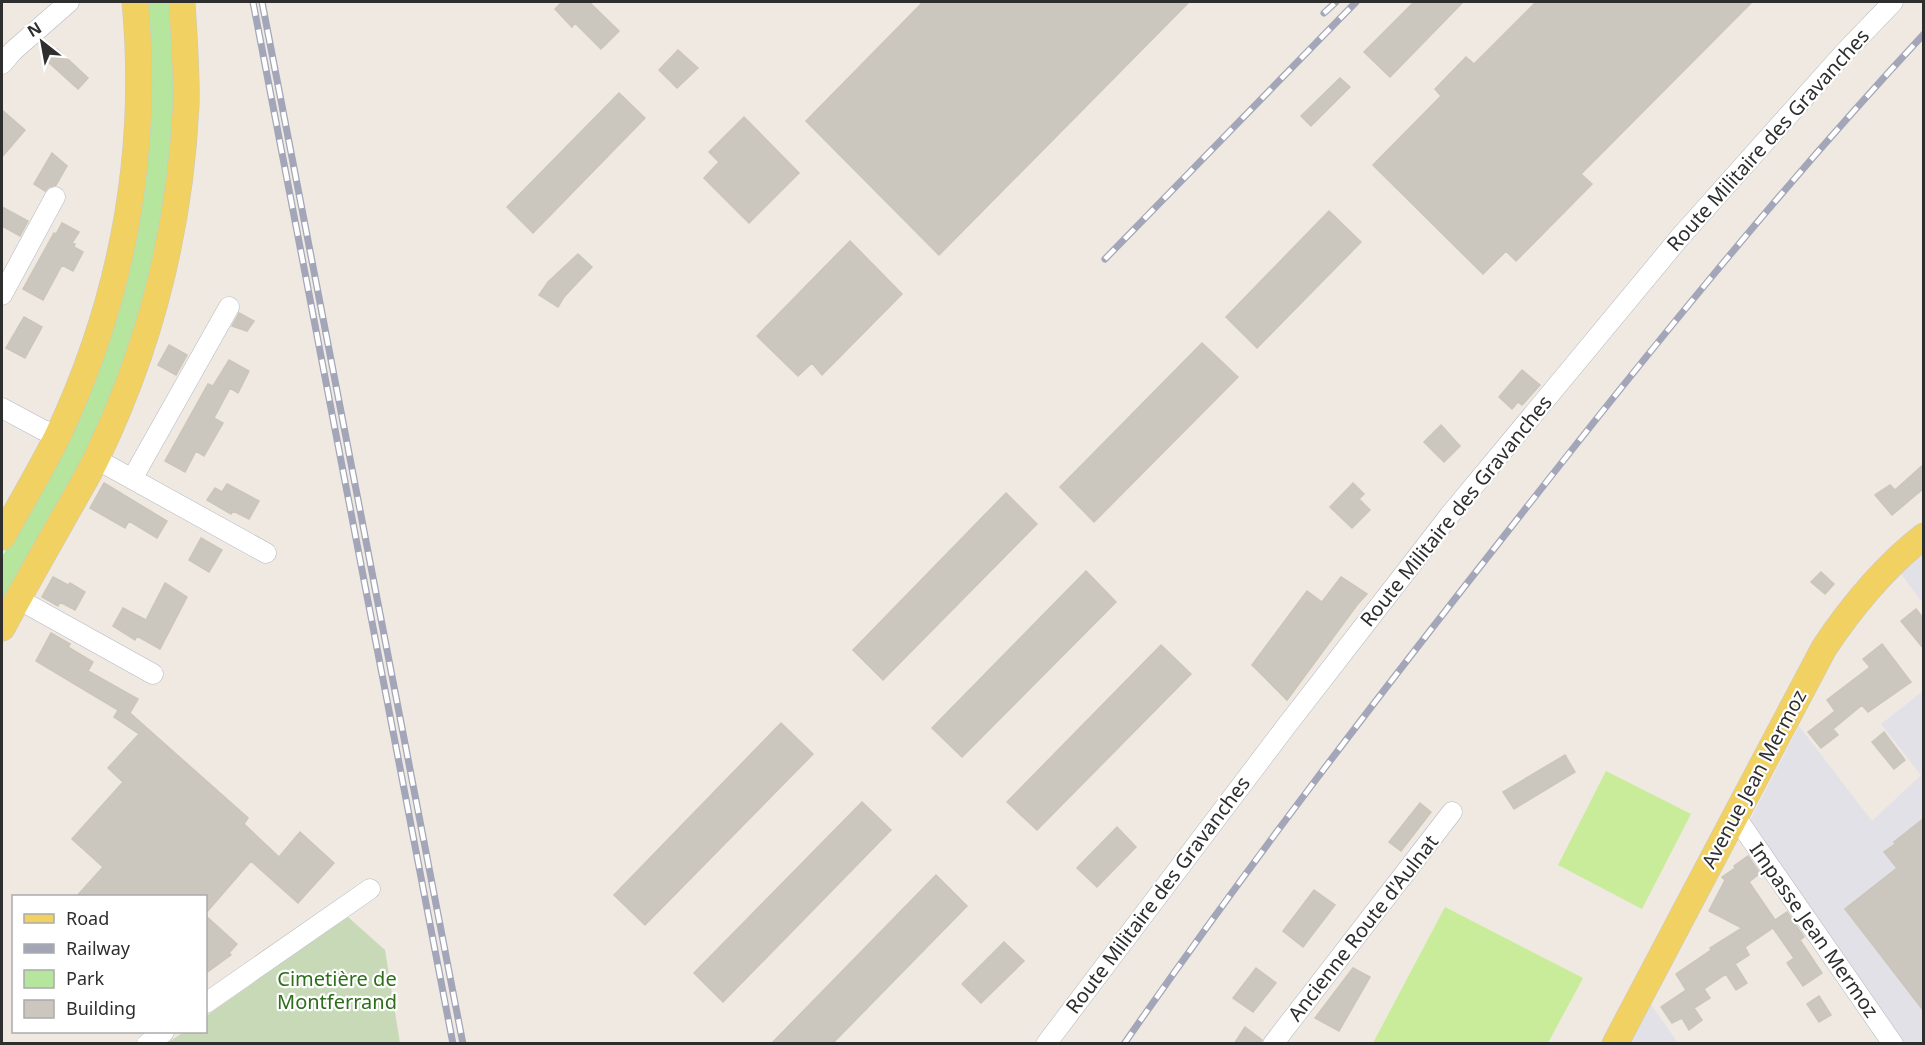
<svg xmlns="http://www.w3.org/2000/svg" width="1925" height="1045" font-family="'Noto Sans',sans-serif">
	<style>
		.industrial { fill: #e3e1e8 }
		.green { fill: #b6e59e }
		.cemetery { fill: #c8d9b8 }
		.pitch { fill: #c9ec9a }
		.building { fill: #cbc7bf; stroke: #cbc5ba; stroke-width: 1.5 }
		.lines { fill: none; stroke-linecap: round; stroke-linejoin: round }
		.minor-casing { stroke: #b4b7c1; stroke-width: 21 }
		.major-casing { stroke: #c9c9c9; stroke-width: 27 }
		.minor { stroke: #fff; stroke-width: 20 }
		.major { stroke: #f2d163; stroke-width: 26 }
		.rail-casing { stroke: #a3a6b8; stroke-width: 7 }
		.rail { stroke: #fff; stroke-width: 4.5; stroke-dasharray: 14; stroke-linecap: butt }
		.labels { text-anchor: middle; stroke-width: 4.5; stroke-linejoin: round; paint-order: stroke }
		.street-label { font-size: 20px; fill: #2e2e2e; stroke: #fff }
		.park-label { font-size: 20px; fill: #2c6e1b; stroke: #fff }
	</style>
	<rect width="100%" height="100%" fill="#efe9e1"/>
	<path class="industrial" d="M1923 555V603L1900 573Z
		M1923 691V1043H1893L1745 830 1799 726 1872 821 1921 775 1881 724Z
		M1650 1003 1678 1043 1629 1044Z"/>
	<path class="green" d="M146 2H172L176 126 170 182 147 299 100 429 2 611V557L62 448 107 342Z"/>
	<path class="cemetery" d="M348 917 385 950 400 1043H167L184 1032H206V1016Z"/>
	<path class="pitch" d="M1606 771 1691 814 1642 909 1558 865Z
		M1445 907 1583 978 1548 1043H1373Z"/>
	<path class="building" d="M562 2H589L619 31 601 49 575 23 572 27 555 9Z
		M923 2H1189L939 255 806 121Z
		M1414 2H1463L1390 77 1364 52Z
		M1536 2H1752L1581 174 1592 184 1516 261 1506 251 1483 274 1373 165 1441 96 1435 89 1466 57 1474 64Z
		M57 49 88 78 78 89 47 61Z
		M678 50 698 68 677 88 659 70Z
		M1340 78 1350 87 1311 126 1301 116Z
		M619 93 645 118 533 233 507 207Z
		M2 110 25 130 2 157Z
		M744 117 799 173 749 223 704 178 719 162 709 152Z
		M52 153 67 166 56 185 49 187 45 191 34 184Z
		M2 207 28 221 20 236 2 226Z
		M1329 211 1361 242 1257 348 1226 317Z
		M62 223 79 232 72 243 75 244 74 247 83 252 73 271 62 265 43 300 23 289 54 233 56 234Z
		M850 241 902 294 822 375 812 363 798 376 757 336Z
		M578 254 592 267 564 297 558 307 539 295 548 282Z
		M239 313 254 321 247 331 232 326Z
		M24 317 42 327 25 358 6 348Z
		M1202 343 1238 377 1094 522 1060 487Z
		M169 345 187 355 176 375 158 365Z
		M229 360 249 371 238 393 230 388 214 418 223 423 204 456 196 451 185 472 165 461 208 384 213 386Z
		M1522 370 1540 385 1522 405 1518 402 1512 409 1499 397Z
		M1441 425 1460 446 1444 462 1424 442Z
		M1923 465V489L1892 515 1875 495 1890 485 1895 490Z
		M104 483 167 521 157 538 129 521 125 528 90 508Z
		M1353 483 1364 494 1359 499 1370 510 1352 528 1330 507Z
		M227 484 259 501 249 519 233 511 231 514 207 500 215 488 222 492Z
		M1006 493 1037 524 883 680 853 650Z
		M201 538 222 550 209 572 189 560Z
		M1086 571 1116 602 962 757 932 728Z
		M1821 572 1834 584 1825 594 1811 582Z
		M53 577 68 585 70 583 85 592 75 610 60 602 58 606 42 597Z
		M1341 577 1367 594 1357 605 1287 700 1252 665 1307 591 1322 602Z
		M165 583 187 597 160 649 137 636 135 640 113 626 123 608 146 620Z
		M1916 609 1923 618V648L1901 621Z
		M51 633 70 644 68 647 93 662 88 671 138 699 130 713 248 818 244 824 279 857 300 832 334 863 298 903 251 861 206 913V897H76L103 867 72 839 123 782 108 768 139 734 114 717 118 710 36 661Z
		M1882 644 1911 682 1868 712 1862 705 1833 729 1838 735 1821 748 1808 732 1835 711 1827 700 1870 667 1863 659Z
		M1161 645 1191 674 1037 830 1007 802Z
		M781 723 813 754 645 925 614 895Z
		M1884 732 1905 760 1894 769 1872 742Z
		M1565 755 1575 772 1514 809 1503 792Z
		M862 802 891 830 723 1002 694 973Z
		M1420 803 1431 812 1401 851 1389 842Z
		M1923 819V1010L1845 909 1897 868 1884 852 1895 844 1894 842Z
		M1117 827 1136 847 1097 887 1077 868Z
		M1748 856 1760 873 1749 882 1775 920 1787 912 1804 937 1800 940 1822 973 1803 986 1787 963 1794 958 1773 928 1745 947 1749 955 1735 964 1747 983 1736 990 1726 974 1704 989 1710 998 1694 1008 1702 1020 1689 1030 1682 1018 1672 1023 1661 1007 1686 990 1676 974 1711 950 1710 948 1742 928 1709 911 1725 880 1722 877 1735 868 1734 866Z
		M936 875 967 906 832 1044H771Z
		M1314 890 1335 905 1303 947 1283 931Z
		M206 916 237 944 229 953 231 955 206 973Z
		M1004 942 1024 961 981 1003 962 984Z
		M1256 968 1276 983 1253 1012 1233 998Z
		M1353 968 1370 977 1339 1031 1315 1018Z
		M1819 996 1831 1015 1819 1022 1807 1004Z
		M1245 1027 1262 1040 1261 1044H1234Z"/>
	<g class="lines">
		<defs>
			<path id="minor" d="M2 64 13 51 69 2
				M2 295 55 197
				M2 408 43 430 58 435
				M96 459 266 553
				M132 479 229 307
				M18 599 153 674
				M1735 816 1893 1044
				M206 1003 370 889
				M147 1044 164 1032
				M1046 1044 1284 729 1449 516 1681 236 1844 53 1893 2
				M1273 1044 1452 812"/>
			<path id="major" d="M2 537C21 503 42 468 59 433 123 296 149 152 135 2
				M2 628C22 591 43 554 64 517 75 497 87 478 97 457 150 347 180 229 186 106 187 72 184 36 182 2
				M1615 1044 1824 648C1852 606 1883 568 1924 536"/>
		</defs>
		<use href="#minor" class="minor-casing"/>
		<use href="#major" class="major-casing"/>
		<use href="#minor" class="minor"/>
		<use href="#major" class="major"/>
		<defs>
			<path id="rail" d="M253 2 453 1044
				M262 2 463 1044
				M1324 13 1336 2
				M1105 259 1356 2
				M1124 1044C1246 868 1376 699 1508 531 1641 361 1776 193 1924 34"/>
		</defs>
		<use href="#rail" class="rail-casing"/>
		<use href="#rail" class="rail"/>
	</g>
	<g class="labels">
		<g class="street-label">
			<text transform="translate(1768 140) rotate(-48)" y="7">Route Militaire des Gravanches</text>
			<text transform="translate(1456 511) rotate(-51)" y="7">Route Militaire des Gravanches</text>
			<text transform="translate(1754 779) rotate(-62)" y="7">Avenue Jean Mermoz</text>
			<text transform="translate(1158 895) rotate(-53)" y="7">Route Militaire des Gravanches</text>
			<text transform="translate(1363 928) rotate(-52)" y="7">Ancienne Route d'Aulnat</text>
			<text transform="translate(1814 930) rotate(55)" y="7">Impasse Jean Mermoz</text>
		</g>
		<g class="park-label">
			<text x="337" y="986">Cimetière de<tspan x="337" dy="23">Montferrand</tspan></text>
		</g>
	</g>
	<rect width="1925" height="1045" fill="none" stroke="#2e2e2e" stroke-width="6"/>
	<rect x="12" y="895" width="195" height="138" fill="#ffffff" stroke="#ababab" stroke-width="1.5"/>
	<rect x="24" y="914" width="30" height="9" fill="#f2d163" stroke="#ababab" stroke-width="1.5"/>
	<text x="66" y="925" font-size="18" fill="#2e2e2e">Road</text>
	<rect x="24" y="944" width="30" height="9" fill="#a3a6b8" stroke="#ababab" stroke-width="1.5"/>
	<text x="66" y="955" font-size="18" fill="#2e2e2e">Railway</text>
	<rect x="24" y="970" width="30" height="18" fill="#b6e59e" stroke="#ababab" stroke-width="1.5"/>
	<text x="66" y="985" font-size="18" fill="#2e2e2e">Park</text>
	<rect x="24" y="1000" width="30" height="18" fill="#cbc7bf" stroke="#ababab" stroke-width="1.5"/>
	<text x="66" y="1015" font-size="18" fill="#2e2e2e">Building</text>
	<g transform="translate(42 42) rotate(329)" stroke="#ffffff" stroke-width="4.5" paint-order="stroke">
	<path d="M0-4.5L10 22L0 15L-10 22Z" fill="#2e2e2e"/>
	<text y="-9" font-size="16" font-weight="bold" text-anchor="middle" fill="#2e2e2e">N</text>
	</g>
</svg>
